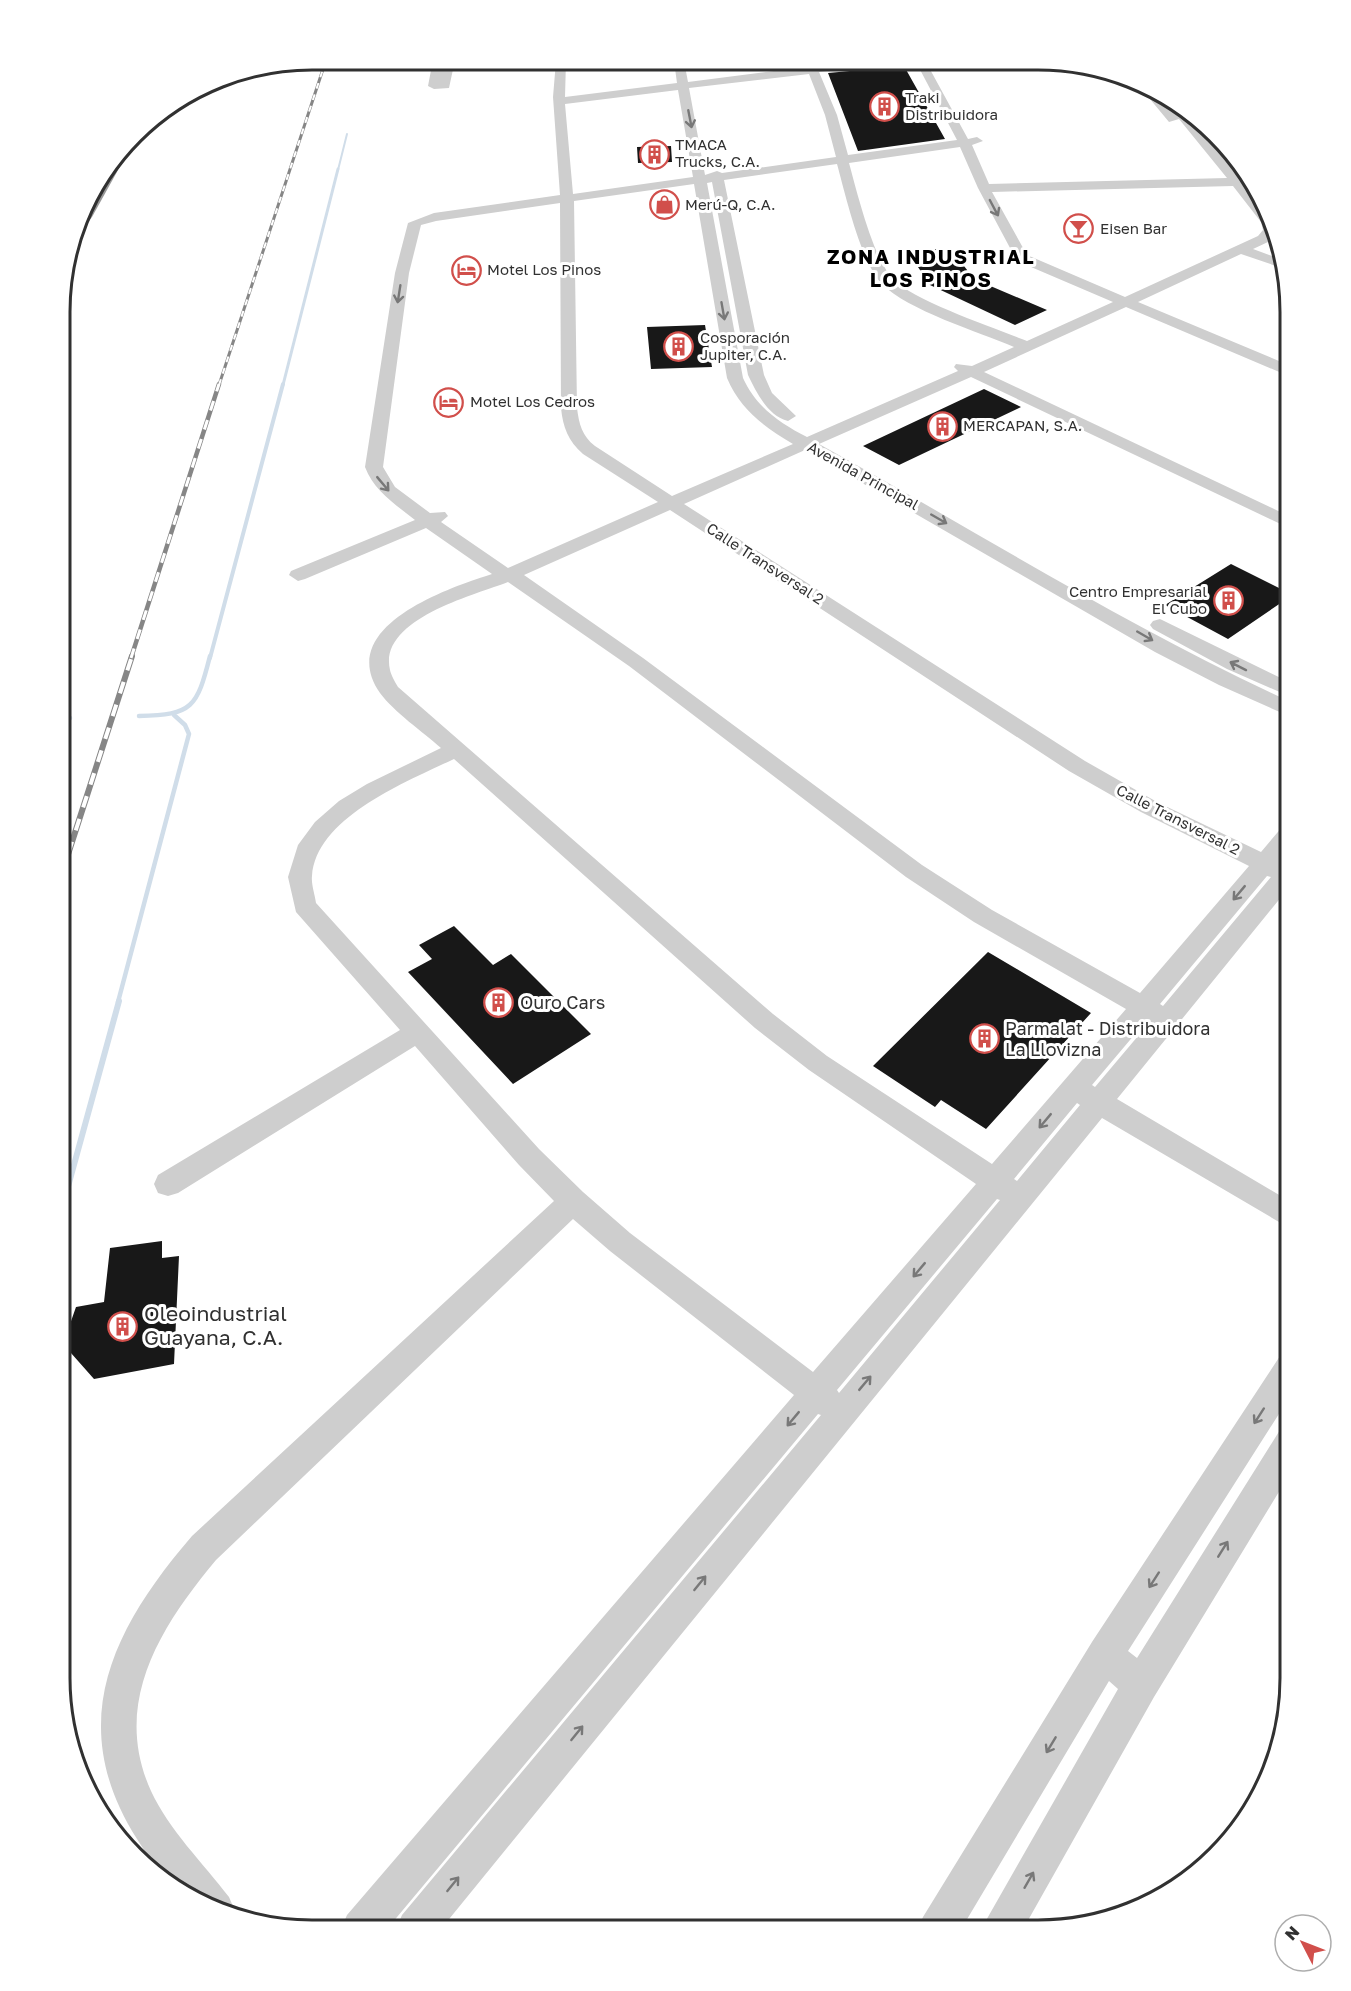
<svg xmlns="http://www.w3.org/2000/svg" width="1351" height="1991" font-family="'Golos Text',sans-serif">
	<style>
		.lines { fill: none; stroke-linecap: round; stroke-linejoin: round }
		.stream-far4 { stroke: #d0dde9; stroke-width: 2 }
		.stream-far3 { stroke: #d0dde9; stroke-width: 3 }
		.stream-far2 { stroke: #d0dde9; stroke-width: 4 }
		.stream-far1 { stroke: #d0dde9; stroke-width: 4.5 }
		.stream { stroke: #d0dde9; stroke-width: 6 }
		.building { fill: #181818 }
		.minor { fill: #cecece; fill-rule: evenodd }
		.highway { fill: #989898; fill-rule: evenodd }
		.rail-far2-casing { stroke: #868686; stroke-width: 3 }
		.rail-far1-casing { stroke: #868686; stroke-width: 4.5 }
		.rail-casing { stroke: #868686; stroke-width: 6 }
		.rail-far2 { stroke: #fff; stroke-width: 2; stroke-dasharray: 6; stroke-linecap: butt }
		.rail-far1 { stroke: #fff; stroke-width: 3; stroke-dasharray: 10; stroke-linecap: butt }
		.rail { stroke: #fff; stroke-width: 4; stroke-dasharray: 12; stroke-linecap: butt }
		.oneway { stroke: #787878 }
		.labels { text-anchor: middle; stroke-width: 6; stroke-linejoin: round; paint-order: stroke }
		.far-poi-label { font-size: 15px; fill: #313131; stroke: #fff; text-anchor: start }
		.far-street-label { font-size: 15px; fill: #313131; stroke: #fff }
		.poi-label { font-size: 18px; fill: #313131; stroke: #fff; text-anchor: start }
		.far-district-label { font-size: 20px; font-weight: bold; letter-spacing: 1.5px; fill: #000; stroke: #fff }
		.near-poi-label { font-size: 21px; fill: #313131; stroke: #fff; text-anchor: start }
		.rim { fill: none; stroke: #313131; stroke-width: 3 }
	</style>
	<rect width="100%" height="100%" fill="#fff"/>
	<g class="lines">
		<path class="stream-far4" d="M338 170 347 134"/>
		<path class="stream-far3" d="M283 385 338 169"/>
		<path class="stream-far2" d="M210 658 283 384"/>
		<path class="stream-far1" d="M139 716C193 715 197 707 210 656
			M62 718H70
			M118 1002 189 734 185 725 174 715"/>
		<path class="stream" d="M61 1212 119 1001"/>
	</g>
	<path class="building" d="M904 66 945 139 858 151 828 73Z
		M671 146 672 162 638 163 637 147Z
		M906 249H951L974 279 1047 310 1015 325 930 285Z
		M705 325 712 367 651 369 647 327Z
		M984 389 1021 407 899 465 863 446Z
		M1231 564 1291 594V596L1228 639 1165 605Z
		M454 926 493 965 511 954 591 1034 513 1084 408 972 432 959 419 945Z
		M988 952 1091 1013 986 1129 941 1100 935 1107 873 1066Z
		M162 1241V1258L179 1256 174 1364 94 1379 63 1344 76 1307 104 1302 110 1248Z"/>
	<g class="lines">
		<path class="minor" d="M433 60H444L443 67 444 60H455L449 88 434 89 428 86Z
			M556 61H566L565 97 677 83 674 61H684L688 82 806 67 804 61H815L817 66 881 62 876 65 819 72 837 115 848 155 957 140 916 62H926L968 139 977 137 983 141 972 145 989 184 1227 178 1179 119 1169 122 1140 87 1141 82 1155 91 1172 111 1162 98 1164 96 1180 105 1272 217 1275 233 1268 242 1253 249 1280 259 1282 268 1241 254 1138 302 1291 366V377L1126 307 984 372 1291 517V529L971 377 819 444C976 531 1127 627 1291 702V717L1219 685 1155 652 805 450 684 504 1085 761 1157 802 1261 852 1283 826 1291 824V848L1279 862 1291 861V885L1117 1099 1291 1202V1229L1102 1118 441 1929H396L402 1915 821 1415 818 1414 387 1929H341L347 1915 794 1395 610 1251 573 1219 216 1560C161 1626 111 1703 151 1791 169 1830 203 1863 229 1897L235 1911 233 1916C186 1904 162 1879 137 1839 64 1724 112 1629 192 1536L554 1201 519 1165 415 1046 178 1193 168 1196 158 1193 154 1184 158 1175 400 1030 296 912 288 877 298 845 315 822 339 801 367 784 441 748C423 732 394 712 380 693 334 627 448 588 492 574L426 528 305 579 298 581 289 575 291 571 415 520C395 504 374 491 365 467L395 273 408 223 434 213 560 195 553 97ZM809 74 825 115 836 157 722 173 717 171 705 175 689 88ZM678 90 693 177 573 194 565 104ZM960 147 978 188 1017 261 1113 302 1027 341C995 328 914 301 893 279 873 258 857 192 849 163ZM837 164C845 193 861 263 882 284 907 310 979 332 1014 347L972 366 956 364 954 367 958 371 807 437C780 423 756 407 743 378L707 183 712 182 748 375C756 392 768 416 788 421L796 416 772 393 764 375 724 180ZM694 184 727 378C740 409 764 427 793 444L672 496 595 446C582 436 579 424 577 408L574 201ZM1233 186 1261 222 1263 230 1258 236 1125 297 1027 255 992 192ZM560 203 561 408C563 427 568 441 583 454L658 502 508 568 441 522 448 516 445 512 430 513 395 487 383 467 409 273 421 225 436 221ZM670 510 1069 771 1141 812 1249 866 1140 993 992 910 922 865 643 658 524 575ZM508 582 629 666 906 877 974 922 1126 1009 992 1164 827 1056 773 1014 398 687C395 682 391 675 390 670 378 619 475 595 508 582ZM454 759 755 1028 809 1070 976 1184 813 1372 630 1233 583 1192 539 1149 316 903C315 895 311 884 312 876 316 817 408 781 454 759ZM1267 876 1271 877 1163 1006 1160 1004ZM1146 1021 1149 1023 1095 1087 1092 1085ZM1077 1103 1080 1105 1017 1181 1014 1179ZM997 1199 1000 1200 839 1393 837 1390Z
			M1160 619 1291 683V697L1227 669 1153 629 1150 625 1153 621Z
			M1291 1351V1395L1128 1651 1137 1658 1280 1430 1291 1425V1472L1154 1697 1022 1931H980L1118 1689 1109 1681 960 1931H917L923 1917 1092 1642 1280 1356Z"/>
		<path class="highway" d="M118 157 123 161 92 217 89 221 82 222 94 187Z"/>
		<defs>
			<path id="rail-far2" d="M219 385 326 60"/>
			<path id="rail-far1" d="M131 658 219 384"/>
			<path id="rail" d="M61 876 132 656"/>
		</defs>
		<use href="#rail-far2" class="rail-far2-casing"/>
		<use href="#rail-far1" class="rail-far1-casing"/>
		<use href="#rail" class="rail-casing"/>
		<use href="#rail-far2" class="rail-far2"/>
		<use href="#rail-far1" class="rail-far1"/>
		<use href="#rail" class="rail"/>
	</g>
	<defs><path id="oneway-shaft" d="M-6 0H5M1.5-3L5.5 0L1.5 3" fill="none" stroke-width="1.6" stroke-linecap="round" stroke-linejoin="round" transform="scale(1.5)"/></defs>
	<g class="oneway">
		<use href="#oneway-shaft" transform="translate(690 119) rotate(79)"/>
		<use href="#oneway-shaft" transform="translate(994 208) rotate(62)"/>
		<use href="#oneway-shaft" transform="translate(399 294) rotate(99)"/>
		<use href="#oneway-shaft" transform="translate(723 311) rotate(80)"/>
		<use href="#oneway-shaft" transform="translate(383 484) rotate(50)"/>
		<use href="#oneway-shaft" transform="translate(939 519) rotate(30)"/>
		<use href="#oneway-shaft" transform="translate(1145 636) rotate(30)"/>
		<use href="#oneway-shaft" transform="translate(1238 666) rotate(-153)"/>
		<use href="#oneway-shaft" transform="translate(1239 893) rotate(130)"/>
		<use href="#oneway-shaft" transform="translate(1045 1121) rotate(130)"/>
		<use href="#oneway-shaft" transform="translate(919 1270) rotate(130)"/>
		<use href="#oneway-shaft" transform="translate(865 1383) rotate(-50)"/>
		<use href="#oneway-shaft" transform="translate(1259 1416) rotate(123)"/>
		<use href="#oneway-shaft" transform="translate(793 1419) rotate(130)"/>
		<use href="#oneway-shaft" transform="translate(1223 1549) rotate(-58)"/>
		<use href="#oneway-shaft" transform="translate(1154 1580) rotate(123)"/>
		<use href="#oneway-shaft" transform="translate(700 1583) rotate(-51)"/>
		<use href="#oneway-shaft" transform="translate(577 1733) rotate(-51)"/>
		<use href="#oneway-shaft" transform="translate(1051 1745) rotate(121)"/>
		<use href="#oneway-shaft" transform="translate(1029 1880) rotate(-60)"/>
		<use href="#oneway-shaft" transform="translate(453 1884) rotate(-51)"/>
	</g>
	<defs>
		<symbol id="building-ring" viewBox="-11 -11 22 22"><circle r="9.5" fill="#fff" stroke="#d14f4b" stroke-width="1.5"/><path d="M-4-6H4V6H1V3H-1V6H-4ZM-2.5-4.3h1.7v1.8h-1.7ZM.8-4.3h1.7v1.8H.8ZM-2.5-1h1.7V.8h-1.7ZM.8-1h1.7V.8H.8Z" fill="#d14f4b"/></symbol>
		<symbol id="shop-ring" viewBox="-11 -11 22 22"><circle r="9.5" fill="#fff" stroke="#d14f4b" stroke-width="1.5"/><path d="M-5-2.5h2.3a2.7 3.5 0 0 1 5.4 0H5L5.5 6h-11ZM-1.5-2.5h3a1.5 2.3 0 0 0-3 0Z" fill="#d14f4b"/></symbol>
		<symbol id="bar-ring" viewBox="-11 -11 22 22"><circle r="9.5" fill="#fff" stroke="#d14f4b" stroke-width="1.5"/><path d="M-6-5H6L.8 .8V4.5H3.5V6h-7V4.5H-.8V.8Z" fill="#d14f4b"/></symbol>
		<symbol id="hotel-ring" viewBox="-11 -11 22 22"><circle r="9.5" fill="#fff" stroke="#d14f4b" stroke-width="1.5"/><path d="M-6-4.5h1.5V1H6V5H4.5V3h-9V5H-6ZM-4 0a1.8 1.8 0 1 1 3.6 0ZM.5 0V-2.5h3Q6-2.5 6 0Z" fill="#d14f4b"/></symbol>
	</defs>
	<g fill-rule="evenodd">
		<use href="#building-ring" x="868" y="90" width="33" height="33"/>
		<use href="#building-ring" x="638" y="138" width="33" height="33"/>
		<use href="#shop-ring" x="648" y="188" width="33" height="33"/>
		<use href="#bar-ring" x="1062" y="212" width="33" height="33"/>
		<use href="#hotel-ring" x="450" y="254" width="33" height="33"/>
		<use href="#building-ring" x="662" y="330" width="33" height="33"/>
		<use href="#hotel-ring" x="432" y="386" width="33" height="33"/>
		<use href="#building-ring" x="926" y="410" width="33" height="33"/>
		<use href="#building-ring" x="1212" y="584" width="33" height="33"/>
		<use href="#building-ring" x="482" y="986" width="33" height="33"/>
		<use href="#building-ring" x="968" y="1022" width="33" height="33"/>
		<use href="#building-ring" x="106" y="1310" width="33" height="33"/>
	</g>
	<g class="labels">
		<g class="far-poi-label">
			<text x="905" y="103">Traki<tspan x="905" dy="17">Distribuidora</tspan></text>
			<text x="675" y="150">TMACA<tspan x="675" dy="17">Trucks, C.A.</tspan></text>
			<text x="685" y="210">Merú-Q, C.A.</text>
			<text x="1100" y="234">Eisen Bar</text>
			<text x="487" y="275">Motel Los Pinos</text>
			<text x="700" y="343">Cosporación<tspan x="700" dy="17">Jupiter, C.A.</tspan></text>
			<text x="470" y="407">Motel Los Cedros</text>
			<text x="963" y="431">MERCAPAN, S.A.</text>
			<text x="1207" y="597" text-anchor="end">Centro Empresarial<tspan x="1207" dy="17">El Cubo</tspan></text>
		</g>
		<g class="far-street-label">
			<text transform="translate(863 476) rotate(29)" y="5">Avenida Principal</text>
			<text transform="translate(765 564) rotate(33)" y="5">Calle Transversal 2</text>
			<text transform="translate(1178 820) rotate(27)" y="5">Calle Transversal 2</text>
		</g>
		<g class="poi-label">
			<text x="520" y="1009">Ouro Cars</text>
			<text x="1005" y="1035">Parmalat - Distribuidora<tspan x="1005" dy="21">La Llovizna</tspan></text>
		</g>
		<g class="far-district-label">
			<text x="931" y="264">ZONA INDUSTRIAL<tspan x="931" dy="23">LOS PINOS</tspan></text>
		</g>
		<g class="near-poi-label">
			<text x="144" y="1321">Oleoindustrial<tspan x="144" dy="24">Guayana, C.A.</tspan></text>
		</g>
	</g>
	<path d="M0 0H1351V1991H0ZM312 70H1038A242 242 0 0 1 1280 312V1678A242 242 0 0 1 1038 1920H312A242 242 0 0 1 70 1678V312A242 242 0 0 1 312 70Z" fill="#fff" fill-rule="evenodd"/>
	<path class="rim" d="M312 70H1038A242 242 0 0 1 1280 312V1678A242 242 0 0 1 1038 1920H312A242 242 0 0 1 70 1678V312A242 242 0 0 1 312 70Z"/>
	<g transform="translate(1303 1943) rotate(312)"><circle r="28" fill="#ffffff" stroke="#adadad" stroke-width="1.5"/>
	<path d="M0-4.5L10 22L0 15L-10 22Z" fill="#d14f4b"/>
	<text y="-9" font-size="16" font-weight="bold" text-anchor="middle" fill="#313131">N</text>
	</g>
</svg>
